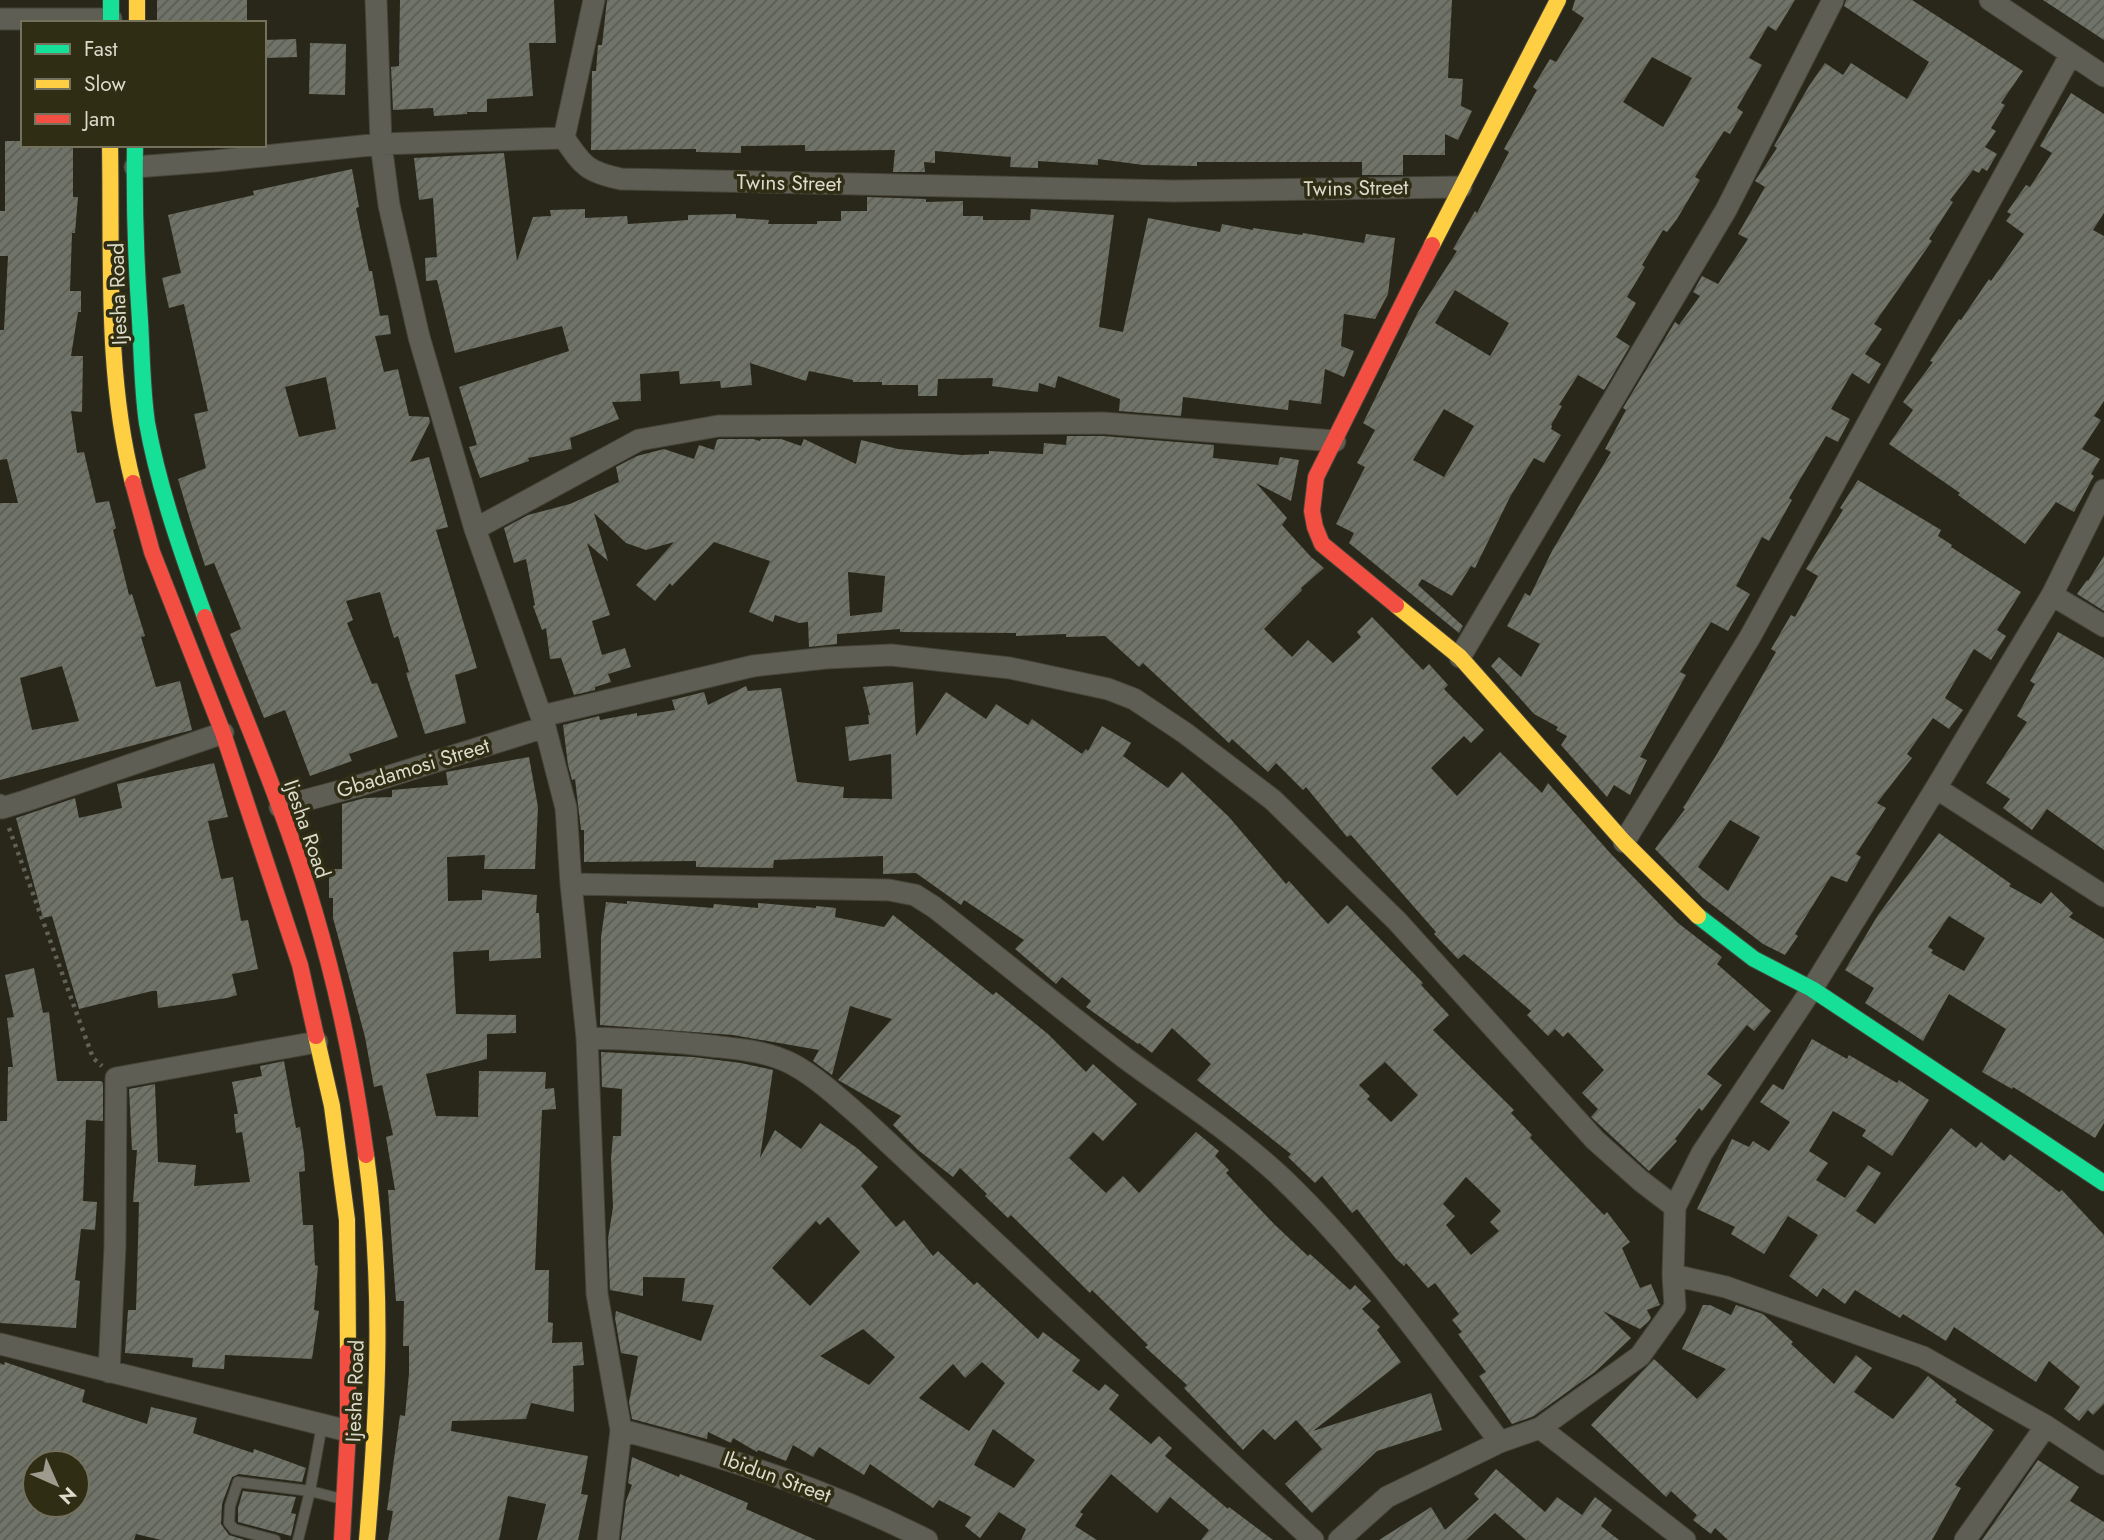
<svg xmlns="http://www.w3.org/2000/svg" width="2104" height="1540" font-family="Jost,sans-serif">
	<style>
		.building { fill: url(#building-hatch); fill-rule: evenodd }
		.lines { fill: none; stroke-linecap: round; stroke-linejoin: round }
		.lane-casing { stroke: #454438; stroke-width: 12 }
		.street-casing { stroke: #454438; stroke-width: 23 }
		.fast-casing { stroke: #454438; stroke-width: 18 }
		.slow-casing { stroke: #454438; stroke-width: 18 }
		.jam-casing { stroke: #454438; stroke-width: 18 }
		.path { stroke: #626157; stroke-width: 4.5; stroke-dasharray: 3.5 5; stroke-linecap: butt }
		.lane { stroke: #5f5e54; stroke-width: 10 }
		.street { stroke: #5f5e54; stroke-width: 21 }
		.fast { stroke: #16e098; stroke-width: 16 }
		.slow { stroke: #ffcf43; stroke-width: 16 }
		.jam { stroke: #f24e42; stroke-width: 16 }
		.labels { text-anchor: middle; stroke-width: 7; stroke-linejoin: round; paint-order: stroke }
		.street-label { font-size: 21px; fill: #dbdacb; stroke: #2f2d13 }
	</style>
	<defs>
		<pattern id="building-hatch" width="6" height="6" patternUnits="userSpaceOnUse" patternTransform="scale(1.75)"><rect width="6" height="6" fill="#707368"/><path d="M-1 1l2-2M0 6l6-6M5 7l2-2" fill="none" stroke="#5b5c55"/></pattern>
	</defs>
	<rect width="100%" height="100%" fill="#292719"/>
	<path class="building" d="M157 0H247V22L157 23Z
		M400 0H554L556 43H529L533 96 487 99V112H467V114L434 116 433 108 393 110 391 67 399 66Z
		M607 0H1452L1448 78 1463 79 1461 106 1472 111 1458 140 1445 134V155H1403V175H1362V162H1197V166L1143 165 1098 159V165L1038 161V168L1010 167 1011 157 935 151V163L924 162 925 172H893L895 150 805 151V145L741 146V153L696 152V149L591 150 592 71H596L598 45H602Z
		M1575 0H1795L1776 31 1768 26 1749 58 1762 65 1737 108 1743 112 1730 134 1724 131 1695 177 1700 180 1677 219 1667 232 1663 230 1642 265 1645 267 1627 297 1636 303 1616 337 1630 346 1604 390 1578 375 1559 405 1562 406 1551 425 1552 426 1551 429 1561 435 1544 463 1534 458 1510 497 1475 568 1471 566 1452 596 1422 579 1418 585 1463 626 1459 633 1349 543 1354 533 1336 524 1365 467 1357 463 1375 430 1363 423 1418 312 1457 251 1453 249 1475 211 1477 213 1509 152 1504 149 1537 90 1533 87 1550 59 1556 62 1584 18 1572 10ZM1652 57 1692 78 1663 127 1623 102ZM1455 290 1509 323 1490 356 1435 323ZM1444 409 1474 426 1444 477 1413 460Z
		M1846 0H1912L2023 71 2001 103 2005 105 1991 128 1996 131 1985 147 1997 154 1987 171 1982 168 1979 173 1973 170 1950 200 1953 202 1929 239 1932 241 1874 324 1882 329 1865 354 1881 364 1869 384 1852 373 1831 409 1850 419 1838 442 1826 436 1789 498 1792 500 1769 541 1762 537 1736 586 1750 594 1728 631 1711 622 1680 672 1686 675 1640 757 1647 760 1630 795 1614 785 1607 797 1561 745 1567 736 1556 730 1558 727 1534 714 1491 666 1499 657 1521 677 1540 644 1507 626 1525 593 1530 596 1552 551 1611 452 1605 449 1626 410 1623 408 1675 322 1679 325 1700 296 1693 292 1702 276 1718 284 1748 239 1738 234 1765 187 1755 181 1777 148 1774 146 1809 86 1825 63 1843 75 1851 63 1907 99 1929 62 1844 6Z
		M2043 0H2104V40Z
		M296 39 297 57 264 58V40Z
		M310 43 346 44 345 95 309 94Z
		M2071 93 2104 114V213L2093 230 2104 236V401L2094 416 2101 420 2082 449 2100 459 2091 474 2094 476 2074 512 2056 502 2025 544 1958 495 1960 493 1889 444 1913 410 1903 402 1933 362 1930 361 1959 319 1961 320 1989 279 1991 281 2024 234 2006 221 2011 214 2007 212 2026 185 2030 187 2052 153 2040 146Z
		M5 141H23V145H73V197H78L75 233H72L70 291H81V312H78L71 356H83L82 412 71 411 77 453 84 452 96 503 109 501 116 528 113 530 129 595 132 594 145 636 141 637 156 687 180 681 192 730 0 780V503H18L7 459 0 460V330H4L8 256H0V211H5ZM62 666 79 721 32 730 20 678Z
		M504 153 517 261 533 217 551 216 550 210 585 209V218L627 216 628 224 688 220V215L736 214V218L769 220 768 224H817V221H841V211H867V197L926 199V202L963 201V216H983V220H1030L1031 209 1114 215 1099 327 1123 332 1148 218 1220 232 1222 224 1253 230V228L1302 235 1303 233 1364 243 1366 234 1395 238 1388 294 1375 319 1344 314 1341 346 1354 351 1344 377 1325 369 1321 404 1289 400 1288 410 1183 397 1181 416 1119 411 1120 399 1058 376 1055 388 1039 383 1038 392 992 386 993 378 938 379 937 396H918V385H882V382H853V380L809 371 806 381 750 363 752 385 721 388 720 381 680 384 679 371 640 374 641 401 612 402 619 419 570 438 572 449 528 458 529 461 480 478 469 447 477 445 459 387 569 351 562 326 455 353 437 280 426 281 425 258 437 257 433 198 419 200 414 158Z
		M352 169 359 207 356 208 369 271H372L380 316 388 315 391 334 375 336 384 372 398 369 409 416 429 417 430 422 410 462 429 457 448 527 436 530 477 668 455 675 466 723 425 734 406 673 409 672 398 636 394 638 380 592 346 601 353 620 347 623 372 684 377 683 398 737 349 754 352 761 310 776 285 710 264 718 230 634 241 629 214 563 205 566 191 523 178 479 206 468 194 414 208 411 184 304 169 308 162 278 181 273 168 215 254 195 253 191ZM326 377 336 429 299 437 285 387Z
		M1067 436H1103L1214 445 1213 458 1278 465 1280 457 1299 460 1291 501 1256 483 1287 518 1282 525 1311 557 1324 568 1301 588 1302 590 1264 629 1292 657 1308 640 1333 663 1361 637 1357 632 1372 617 1423 670 1429 664 1448 685 1444 689 1484 730 1471 743 1464 736 1431 768 1457 796 1500 752 1542 793 1548 783 1611 854 1678 923 1722 957 1717 964 1771 1011 1754 1031 1747 1025 1707 1074 1722 1085 1702 1111 1699 1108 1675 1139 1677 1141 1649 1171 1591 1117 1598 1109 1582 1093 1604 1070 1568 1032 1563 1037 1555 1029 1548 1036 1527 1015 1531 1011 1488 974 1464 954 1458 959 1434 934 1436 932 1351 835 1347 837 1306 787 1303 790 1276 763 1268 772 1232 739 1229 743 1143 663 1139 667 1105 636 1066 637V634L1016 636V633L900 632V629L837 634V644L809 647 808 622 799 623 775 615 773 622 749 612 770 561 714 542 672 586 670 583 655 601 636 585 674 542 646 550 626 543 594 513 608 561 587 543 610 615 592 621 602 655 625 648 631 667 608 674 611 682 595 687V690L574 695 561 658 550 659 546 628 542 630 533 606 535 605 526 559 514 563 504 528 528 515 570 504 619 482 616 467 637 456 664 449 694 459 699 445 714 450 717 440 719 439H753L760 441 761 439H781L801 446 804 439 856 464 861 440 898 449 962 455 989 454V451L1043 454 1044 443 1066 445ZM848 572 885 576 882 612 850 616Z
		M1858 480 1941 530 1938 536 1952 545 1951 547 2021 592 1997 630 2006 636 1991 660 1974 649 1945 698 1963 710 1949 729 1933 718 1907 754 1912 758 1877 803 1886 808 1856 854 1861 857 1847 882 1831 876 1795 934 1798 936 1785 955 1763 944 1703 898 1655 849 1685 809 1683 808 1717 754 1776 652 1771 649 1791 615 1795 617 1818 576 1806 569 1843 510 1840 508ZM1730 820 1760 837 1728 891 1698 867Z
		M2104 556V611L2077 594 2087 580 2088 581Z
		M2058 632 2104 658V850L2047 809 2032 830 2003 808 2010 799 1986 783 2027 722 2017 716 2035 684 2030 681Z
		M913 682 916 736 946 692 986 719 996 704 1028 725 1032 719 1082 754 1086 749 1088 751 1102 726 1131 743 1123 756 1168 788 1182 772 1229 817 1286 884 1289 881 1328 924 1347 905 1423 983 1421 985 1449 1015 1433 1030 1514 1110 1511 1113 1532 1135 1530 1138 1604 1215 1607 1212 1630 1242 1622 1248 1640 1288 1651 1284 1660 1305 1647 1310 1651 1318 1648 1322 1640 1329 1603 1311 1631 1338 1595 1372 1534 1416 1512 1424 1479 1376 1486 1372 1458 1334 1462 1332 1452 1320 1459 1314 1435 1283 1428 1288 1406 1263 1404 1266 1396 1259 1357 1209 1352 1213 1322 1176 1315 1183 1288 1157 1291 1154 1197 1080 1211 1064 1172 1028 1152 1053 1139 1043 1138 1044 1086 1007 1091 1001 1062 977 1056 984 1015 949 1024 940 964 900 961 905 916 873 883 874V856L774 860 773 868 696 867V861L584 862V830H581L575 779 572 780 568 765 563 725 599 716 600 720 637 713V716L675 710 672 700 704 692 708 705 746 686 748 691 781 688 797 782 844 787 843 798 892 799 891 754 849 761 845 727 869 724 868 715H870L863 687ZM1385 1062 1418 1095 1391 1122 1367 1099 1370 1096 1359 1085ZM1466 1177 1501 1211 1490 1222 1499 1231 1471 1255 1446 1225 1455 1216 1443 1204Z
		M529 757 538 807 535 869H484L485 855 447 857 448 901 482 900V890L537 895 536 913H539L541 958 489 961V950L453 952 456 1014 516 1015V1033L487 1034V1059L426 1074 436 1116 478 1117 479 1071 546 1072 545 1089 554 1088 556 1109 542 1110 535 1270H549L548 1322 553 1323 552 1343 582 1342 584 1365 573 1366 574 1412 531 1403 526 1419 452 1421 451 1431 588 1456 581 1494 588 1495 578 1540H537L546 1504 508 1496 499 1540H388L393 1511 387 1510 400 1415 405 1416 409 1373V1346H403L404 1301H396L388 1190H395L386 1137 393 1135 382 1085 374 1087 365 1037 333 918V898H329V869H342V804L365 798 392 797V790L448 785 446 772Z
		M214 763 228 817 208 821 221 879 233 877 241 921 248 920 258 969 232 974 237 995 227 998 158 1008 157 991H152L79 1009 52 916 43 918 16 818 75 798 79 818 122 808 117 784Z
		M1939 833 2011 884 2009 886 2041 904 2051 892 2073 913 2069 917 2104 939V1123L2095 1138 2013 1087 2012 1089 1982 1072 2006 1029 1949 994 1923 1041 1865 1003 1874 988 1845 970 1878 915ZM1949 916 1985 938 1964 971 1931 953 1933 950 1928 947Z
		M627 901 713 908 714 904 758 908V903L816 908V906L836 908 835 917 884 927 893 915 993 995 996 992 1048 1034 1086 1072 1093 1064 1137 1104 1103 1141 1093 1132 1069 1158 1106 1193 1123 1176 1139 1193 1196 1132 1219 1151 1215 1156 1229 1170 1226 1173 1274 1224 1308 1256 1310 1254 1350 1290 1355 1285 1371 1301 1362 1309 1380 1327 1377 1330 1401 1362 1313 1431 1431 1393 1442 1430 1377 1451 1312 1513 1285 1484 1322 1449 1296 1420 1275 1440 1263 1429 1243 1450 1184 1388 1187 1385 1145 1347 1148 1345 1092 1290 1090 1293 1011 1215 1008 1218 985 1196 987 1194 960 1168 953 1177 918 1150 893 1125 901 1116 838 1080 892 1019 850 1006 832 1075 813 1061 819 1050 733 1035 600 1025 601 937 606 902 627 904Z
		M34 968 43 1013 49 1012 57 1081H101L103 1083V1121L86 1120 83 1201 97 1202 95 1230 81 1229 75 1280 80 1281 76 1328 0 1323V1121H7L8 1067H13L7 1018 14 1017 5 975Z
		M1812 1039 1847 1059 1849 1055 1897 1083 1899 1080 1929 1100 1892 1156 1862 1136 1866 1130 1833 1111 1809 1151 1828 1163 1816 1180 1845 1198 1868 1165 1881 1173 1856 1211 1875 1224 1951 1128 1976 1148 1981 1142 2004 1161 2010 1154 2059 1192 2062 1190 2104 1235V1404L2093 1415 2088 1410 2079 1421 2064 1409 2080 1387 2049 1361 2036 1382 1954 1327 1946 1341 1903 1314 1900 1318 1855 1290 1845 1304 1823 1288 1817 1297 1789 1276 1818 1235 1788 1216 1764 1254 1731 1234 1735 1227 1697 1209 1732 1139 1749 1147 1753 1141 1769 1151 1790 1122 1760 1102 1773 1084 1783 1090Z
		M601 1052 694 1057 741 1063 773 1070 760 1158 775 1130 801 1149 820 1123 857 1148 878 1167 861 1186 896 1227 904 1220 933 1256 938 1251 974 1285 977 1282 1038 1339 1043 1332 1080 1360 1072 1371 1099 1391 1105 1384 1119 1395 1109 1409 1151 1444 1159 1436 1172 1448 1165 1456 1228 1509 1229 1507 1273 1540H1201L1209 1530 1170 1497 1157 1513 1111 1474 1080 1512 1083 1514 1075 1526 1097 1540H1021L1026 1529 999 1512 980 1538 965 1526 971 1517 939 1500 933 1508 870 1464 864 1475 819 1447 813 1457 793 1445 786 1461 758 1450 757 1452 733 1438 731 1443 708 1432 707 1439 632 1419 629 1402 638 1356 621 1353 615 1318 616 1311 701 1341 714 1305 682 1301 685 1278 643 1277V1296L610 1290 608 1239 613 1207 611 1158 613 1136H621L622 1089 602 1087ZM828 1217 860 1252 810 1306 772 1268 816 1221 820 1225ZM863 1329 895 1357 869 1385 820 1356ZM982 1362 1005 1383 969 1431 919 1398 953 1364 965 1378ZM993 1429 1035 1460 1014 1488 974 1465Z
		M284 1061 296 1128 300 1127 304 1154 305 1171 299 1172 303 1225H313L315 1265 318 1266 314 1310 319 1311 312 1359 225 1355 224 1369 192 1367 193 1358 125 1353 128 1310H136L138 1242 139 1202H133L137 1150H132L129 1089 155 1084 158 1162 196 1165 194 1186 250 1182 242 1132 236 1133 234 1114H238L232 1082 262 1076 260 1066Z
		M1703 1305H1710L1731 1315 1736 1305 1763 1314 1793 1342 1791 1344 1834 1384 1856 1355 1872 1368 1854 1392 1893 1419 1928 1376 1957 1400 1955 1402 1994 1430 1955 1485 1961 1488 1932 1540H1728L1715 1528 1711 1534 1693 1520 1697 1515 1671 1491 1666 1497 1591 1425 1654 1359 1697 1399 1726 1369 1682 1349Z
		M5 1362 85 1390 82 1402 147 1424 151 1407 197 1418 193 1433 253 1453 254 1449 306 1468 302 1482 239 1474 232 1477 222 1504 221 1524 229 1535 245 1540H161L136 1534 134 1540H0V1363L4 1365ZM35 1463H77V1505H35Z
		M632 1457 679 1477 680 1474 748 1503 746 1509 816 1540H621L626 1501 632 1485 628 1483Z
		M2038 1460 2079 1487 2070 1501 2104 1522V1540H1982Z
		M1496 1469 1545 1512 1557 1497 1582 1515 1595 1497 1612 1510 1601 1526 1619 1540H1526L1495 1513 1466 1540H1379L1431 1507 1445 1530 1479 1499 1474 1494Z
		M243 1491 296 1497 291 1513 296 1514 291 1536 238 1522V1508Z"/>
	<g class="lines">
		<defs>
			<path id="lane" d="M275 1540 234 1529 229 1523 230 1506 238 1482 310 1491 342 1499
				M298 1540 310 1491 322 1425"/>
			<path id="street" d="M376 0 381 144 389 205 419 337 475 529 545 727 566 808 571 884 587 1038 597 1294 621 1430 608 1540
				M1990 0 2104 76
				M0 19H111
				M564 138 594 0
				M135 167 215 161 381 144 564 138C583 166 587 172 621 179L1174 191 1461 187
				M475 529 639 440 718 426 1103 423 1335 441
				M2052 595 2104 626
				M1460 657 1726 210 1833 0
				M542 716 753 666 826 658 891 655 1010 668 1108 689 1134 699 1185 733 1273 800 1397 921 1595 1140 1641 1181 1675 1207
				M1936 788 2104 896
				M0 805 2 808 25 801 223 733
				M280 807 355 787 545 727
				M1624 842 1750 637 2071 54
				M571 884 889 890 915 895 934 907C998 957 1061 1009 1125 1058 1178 1097 1233 1132 1281 1177 1364 1256 1431 1351 1500 1442
				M587 1038C629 1039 669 1041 711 1046 738 1049 769 1051 794 1065 819 1079 840 1099 862 1118L1313 1540
				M1673 1275 1726 1287 1923 1357 2046 1426 2104 1464
				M0 1344 348 1431
				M109 1372 115 1246 116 1078 317 1042
				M1540 1428 1685 1540
				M621 1430C730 1458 826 1489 927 1540
				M1339 1540 1387 1497 1500 1442 1540 1428 1640 1356 1675 1307 1673 1275 1675 1207 1702 1153 1812 989 1936 788 2052 595 2104 490
				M1965 1540 2046 1426"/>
			<path id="fast" d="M111 0V23
				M135 145C134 204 136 263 140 321 142 355 142 389 147 423 159 489 182 554 205 617
				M1698 916 1754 959 1812 989 2104 1183"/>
			<path id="slow" d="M137 0V23
				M110 145C112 257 105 374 133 483
				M1432 245 1558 0
				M1396 605 1460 657 1624 842 1698 916
				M316 1036 332 1106 347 1220 348 1351
				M366 1155C384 1286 378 1409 367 1540"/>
			<path id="jam" d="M133 483 152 552 223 733 300 965 316 1036
				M1396 605 1322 544 1315 527 1312 511 1316 477 1432 245
				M205 617C229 680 256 742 279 805 321 917 350 1036 366 1155
				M342 1540 348 1431V1351"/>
		</defs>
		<use href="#lane" class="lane-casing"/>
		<use href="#street" class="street-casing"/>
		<use href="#fast" class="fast-casing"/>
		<use href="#slow" class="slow-casing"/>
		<use href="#jam" class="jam-casing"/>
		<path class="path" d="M9 828 93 1058 102 1066"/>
		<use href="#lane" class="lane"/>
		<use href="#street" class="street"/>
		<use href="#fast" class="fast"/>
		<use href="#slow" class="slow"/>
		<use href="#jam" class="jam"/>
	</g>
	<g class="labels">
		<g class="street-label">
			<text transform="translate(789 183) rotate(1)" y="7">Twins Street</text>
			<text transform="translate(1356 188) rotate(-1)" y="7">Twins Street</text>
			<text transform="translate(118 294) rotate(-92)" y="7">Ijesha Road</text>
			<text transform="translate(413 768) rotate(-17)" y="7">Gbadamosi Street</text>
			<text transform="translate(307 829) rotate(71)" y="7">Ijesha Road</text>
			<text transform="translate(355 1391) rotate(-88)" y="7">Ijesha Road</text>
			<text transform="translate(777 1477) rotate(20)" y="7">Ibidun Street</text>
		</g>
	</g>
	<rect x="21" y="21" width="245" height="126" fill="#2f2d13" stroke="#74725d" stroke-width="2"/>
	<rect x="35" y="44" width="35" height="10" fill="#16e098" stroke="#74725d" stroke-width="2"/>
	<text x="84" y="56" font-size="21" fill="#dbdacb">Fast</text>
	<rect x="35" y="79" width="35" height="10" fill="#ffcf43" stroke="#74725d" stroke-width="2"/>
	<text x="84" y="91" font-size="21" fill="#dbdacb">Slow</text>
	<rect x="35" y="114" width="35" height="10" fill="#f24e42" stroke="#74725d" stroke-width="2"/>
	<text x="84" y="126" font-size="21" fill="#dbdacb">Jam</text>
	<g transform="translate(56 1484) rotate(135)"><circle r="33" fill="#2f2d13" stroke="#74725d" stroke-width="2"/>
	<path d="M0-5L12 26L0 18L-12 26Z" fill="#9d9b8d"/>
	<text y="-10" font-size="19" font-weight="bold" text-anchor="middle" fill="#dbdacb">N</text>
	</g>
</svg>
